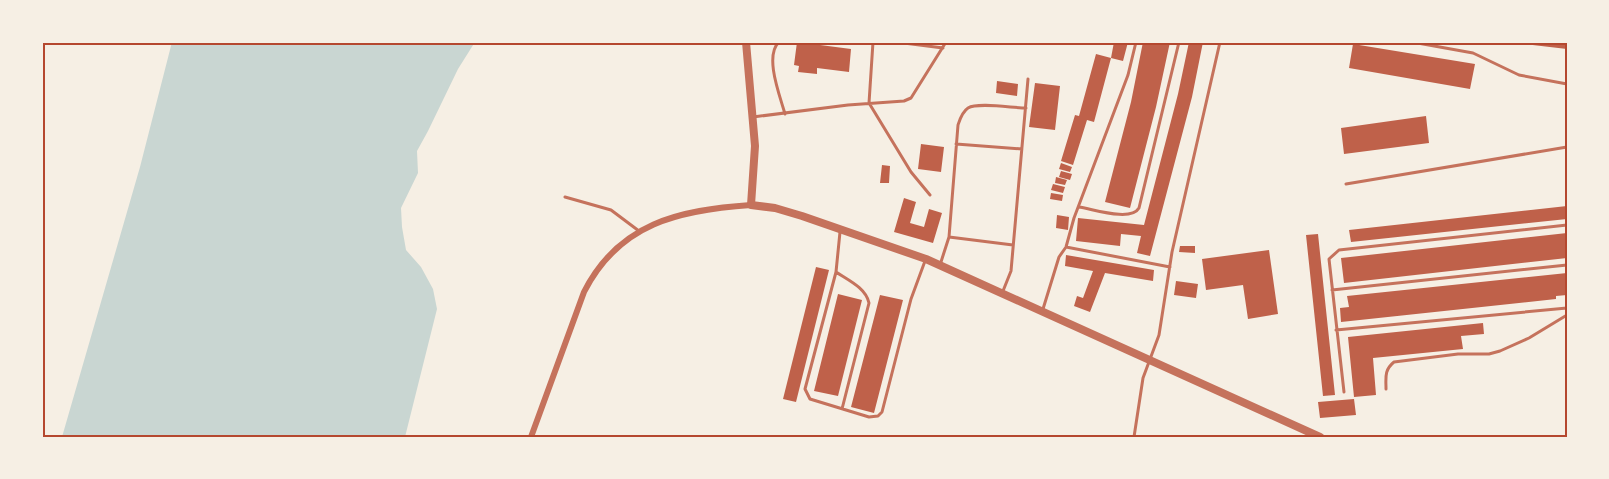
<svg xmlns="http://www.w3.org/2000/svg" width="1609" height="479" font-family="'DM Sans',sans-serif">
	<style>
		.water { fill: #c9d6d2 }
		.building { fill: #bf614a }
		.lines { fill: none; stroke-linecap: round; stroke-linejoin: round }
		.service { stroke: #c5725c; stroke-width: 3 }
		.minor { stroke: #c5725c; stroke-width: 6 }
		.tertiary { stroke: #c5725c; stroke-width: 8 }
		.neatline { fill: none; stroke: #b5482f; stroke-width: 2 }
	</style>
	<rect width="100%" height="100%" fill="#f6efe4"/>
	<path class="water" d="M172 42H475L458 69 428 131 417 151 418 173 401 208 402 227 406 250 421 267 433 289 437 309 405 437H62L140 167Z"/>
	<path class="building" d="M797 42 851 49 849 72 817 68V74L798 72 799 66 794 65Z
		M1114 42H1128L1123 61 1111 58 1094 122 1087 120 1073 165 1061 161 1075 115 1079 116 1096 54 1111 58Z
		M1143 42H1170L1156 107 1130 208 1105 202 1131 102Z
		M1189 42H1203L1192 97 1150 256 1137 253 1141 236 1121 234 1120 246 1076 241 1078 218 1144 225 1178 94Z
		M1515 42H1567V49L1515 43Z
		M1353 44 1475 64 1470 89 1349 68Z
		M997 81 1018 84 1017 96 996 93Z
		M1035 83 1060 86 1055 130 1029 127Z
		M1426 116 1429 143 1344 154 1341 128Z
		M921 144 944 147 941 172 918 169Z
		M1061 163 1072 167 1070 172 1059 169Z
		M882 165 890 166 889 183H880Z
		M1061 171 1072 174 1070 180 1059 177Z
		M1056 177 1067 180 1065 185 1055 183Z
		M1053 184 1065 187 1063 193 1051 190Z
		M1051 193 1063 195 1062 201 1050 199Z
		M904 198 916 202 910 223 924 227 929 209 942 213 933 243 894 232Z
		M1567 206V219L1351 242 1349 230Z
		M1057 215 1069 217 1068 230 1056 228Z
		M1567 233V258L1344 283 1341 258Z
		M1318 234 1335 395 1323 396 1306 235Z
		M1180 246H1195V253L1179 252Z
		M1269 250 1278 314 1248 319 1243 285 1206 290 1202 259Z
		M1066 255 1154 270 1153 281 1105 273 1090 312 1074 306 1077 296 1083 298 1093 271 1065 266Z
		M816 267 829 270 796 402 783 399Z
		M1567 273V295L1556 296V299L1341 322 1340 308 1349 307 1347 296Z
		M1176 281 1198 284 1196 298 1174 295Z
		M838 294 862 300 838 396 814 391Z
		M880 295 903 300 874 413 851 407Z
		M1483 323 1484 334 1461 336 1463 349 1373 358 1376 395 1354 397 1348 337Z
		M1354 399 1356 415 1320 418 1318 402Z"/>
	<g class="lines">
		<path class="service" d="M779 42C764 56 780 96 785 114
			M873 42 869 103 911 172 930 195
			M896 42 943 48
			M1412 42 1473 53 1519 75 1567 84
			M753 117 848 105 904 101 911 98 946 42
			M956 144 1022 149
			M1346 184 1567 147
			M565 197 611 210 639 231
			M1079 207C1093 209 1131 222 1139 208L1179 42
			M840 232 836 272 805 389 810 399 869 417 878 416 882 412 911 299 925 261
			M949 237 1013 245
			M1066 247 1170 267
			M940 265 949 237 958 125C960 119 962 112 968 108 978 102 1013 108 1026 108
			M836 272C848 280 866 288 869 303L842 409
			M1332 290 1567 265
			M1003 291 1011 271 1028 79
			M1043 309 1059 257 1066 247 1074 218 1128 75 1136 42
			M1336 330 1567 308
			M1386 389C1386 378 1384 370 1394 362L1458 354H1489L1500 351 1529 338 1567 315
			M1344 392 1329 259 1339 250 1567 225
			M1134 437 1143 378 1159 335 1172 252 1220 42"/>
		<path class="minor" d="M531 437 584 292C619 223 679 210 751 205"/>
		<path class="tertiary" d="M746 42 755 146 751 205 775 208 802 216 926 259 1320 437"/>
	</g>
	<rect width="1609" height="479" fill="none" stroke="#f6efe4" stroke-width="87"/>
	<rect x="44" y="44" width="1522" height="392" class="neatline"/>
</svg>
